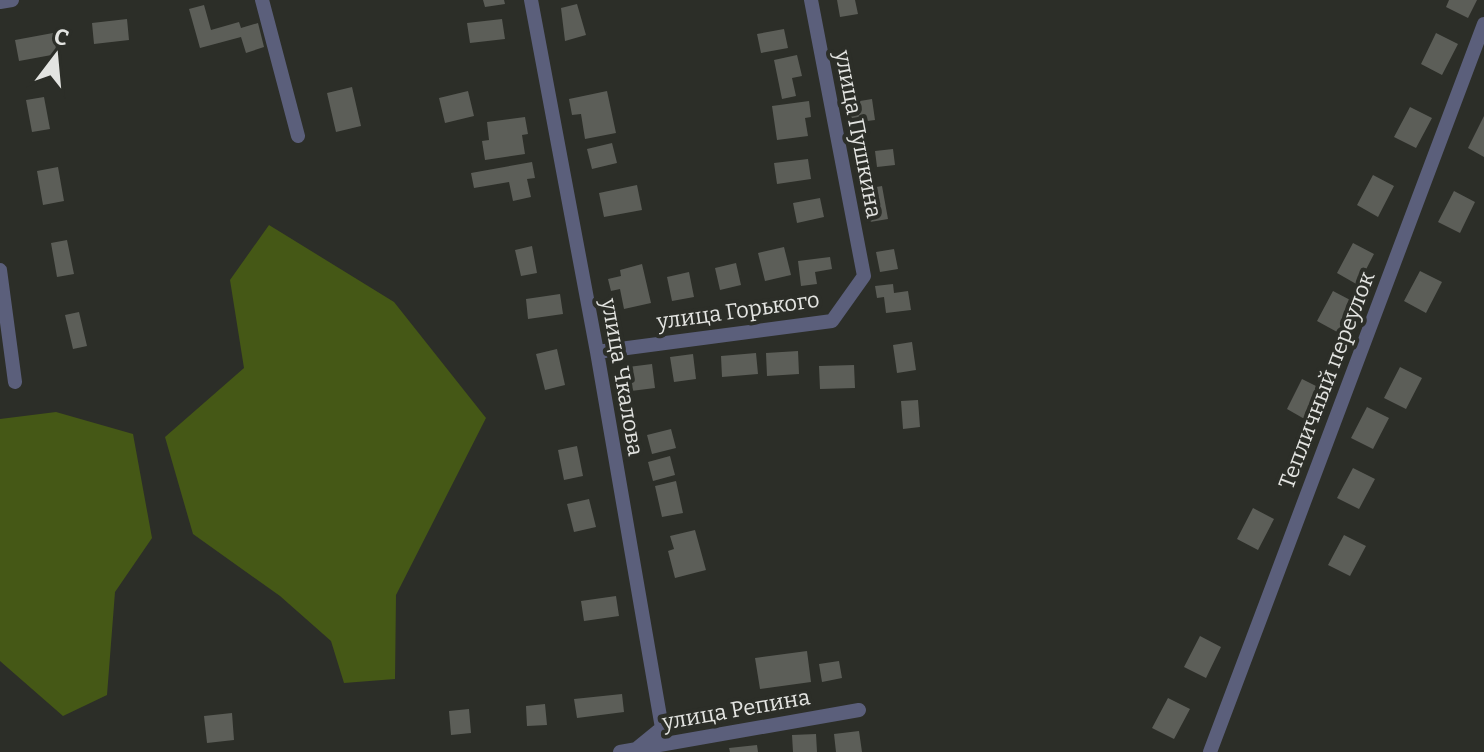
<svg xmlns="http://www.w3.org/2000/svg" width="1484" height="752" font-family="Bitter,serif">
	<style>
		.green { fill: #455816 }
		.building { fill: #5c5e58 }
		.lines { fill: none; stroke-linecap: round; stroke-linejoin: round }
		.street { stroke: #5b5f7b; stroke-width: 14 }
		.labels { text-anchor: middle; stroke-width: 8; stroke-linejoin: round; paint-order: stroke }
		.street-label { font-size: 22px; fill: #e3e4e1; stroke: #2c2e28 }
	</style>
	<rect width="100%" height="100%" fill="#2c2e28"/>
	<path class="green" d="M269 225 394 302 486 418 396 595 395 679 344 683 331 641 280 596 193 534 165 437 244 368 230 280Z
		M56 412 133 434 152 538 115 592 107 695 63 716 0 661V419Z"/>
	<path class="building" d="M483 0H504L505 4 485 7Z
		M837 0H855L858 14 840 17Z
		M1449 0H1477L1468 18 1446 7Z
		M577 4 586 35 565 41 561 8Z
		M204 5 211 30 239 22 241 28 258 23 264 47 246 53 241 37 200 48 189 9Z
		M127 19 129 40 94 44 92 23Z
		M502 19 505 39 470 43 467 23Z
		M784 29 788 48 761 53 757 34Z
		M53 33 57 54 19 61 15 40Z
		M1436 33 1458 44 1442 75 1421 64Z
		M797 55 802 76 792 78 796 96 782 99 774 60Z
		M352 87 361 126 336 132 327 93Z
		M468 91 474 116 445 123 439 98Z
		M607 91 616 133 585 139 581 114 572 115 569 99Z
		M44 97 50 129 32 132 26 100Z
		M872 99 875 120 852 123 848 103Z
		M809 101 811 117 805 118 808 136 777 140 772 106Z
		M1410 107 1432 118 1416 148 1394 137Z
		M1484 116V157L1468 148Z
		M525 117 528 134 522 135 525 154 485 160 482 141 489 140 487 122Z
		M612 143 617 163 592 169 587 149Z
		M893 149 895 165 877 167 875 151Z
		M808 159 811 179 777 184 774 163Z
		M532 162 535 178 527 179 531 197 513 201 509 182 474 188 471 173Z
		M58 167 64 201 43 205 37 171Z
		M1373 175 1394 186 1378 217 1357 205Z
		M637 185 642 210 604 217 599 193Z
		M882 186 888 219 870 222 865 189Z
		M1454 191 1475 202 1460 233 1438 222Z
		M820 198 824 217 797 223 793 203Z
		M67 240 74 274 57 277 51 243Z
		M1353 243 1374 254 1358 285 1337 273Z
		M532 246 537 273 521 276 515 250Z
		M784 247 791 275 765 281 758 253Z
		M894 249 898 269 880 272 876 252Z
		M830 257 832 269 815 272 817 284 801 286 798 261Z
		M736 263 741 285 720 290 715 268Z
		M642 264 651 303 624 309 620 289 611 291 608 279 621 276 620 270Z
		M1420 271 1442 282 1426 313 1404 301Z
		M689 272 694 297 672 301 667 277Z
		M893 284 894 293 908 291 911 310 886 313 884 297 877 298 875 286Z
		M1333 291 1354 302 1339 333 1317 321Z
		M560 294 563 314 528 319 526 299Z
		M79 312 87 346 73 349 65 315Z
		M912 342 916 370 897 373 893 345Z
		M557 349 565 385 545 390 536 354Z
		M798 351 799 374 767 376 766 353Z
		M756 353 758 374 722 377 721 356Z
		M693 354 696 379 674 382 670 357Z
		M652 364 655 388 631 391 628 367Z
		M854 365 855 388 820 389 819 366Z
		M1400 367 1422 378 1406 409 1384 398Z
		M1302 379 1324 390 1308 421 1287 409Z
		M918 400 920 427 903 429 901 401Z
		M1367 407 1389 418 1373 449 1351 438Z
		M671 429 676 448 652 454 647 435Z
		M577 446 583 476 564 480 558 450Z
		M670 456 675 475 653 481 648 462Z
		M1353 468 1375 479 1359 509 1337 498Z
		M676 481 683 513 662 517 655 486Z
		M589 499 596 527 574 532 567 504Z
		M1253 508 1274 519 1258 550 1237 539Z
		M695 530 706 570 675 578 668 551 674 549 670 536Z
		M1344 535 1366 546 1350 576 1328 565Z
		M616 596 619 616 584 621 581 601Z
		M1200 636 1221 647 1206 678 1184 667Z
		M807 651 811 682 760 689 755 658Z
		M839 661 842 678 822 682 819 664Z
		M622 694 624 712 577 718 574 699Z
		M1168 698 1190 709 1174 739 1152 728Z
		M545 704 547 725 527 726 526 706Z
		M469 709 471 733 451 735 449 711Z
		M232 713 234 740 207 743 204 716Z
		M859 731 862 752H836L834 734Z
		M816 734 817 752H793L792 735Z
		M757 745 758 752H730L729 748Z"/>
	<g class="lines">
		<path class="street" d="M262 0 298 136
			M531 0 597 352 662 728 635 750
			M0 2 12 0
			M0 270 15 382
			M597 352 832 321 864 276 811 0
			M620 752 859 710
			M1210 752 1484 24"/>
	</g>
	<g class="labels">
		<g class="street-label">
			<text transform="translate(859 134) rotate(79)" y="8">улица Пушкина</text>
			<text transform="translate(738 310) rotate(-8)" y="8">улица Горького</text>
			<text transform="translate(623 377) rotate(80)" y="8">улица Чкалова</text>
			<text transform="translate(1326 380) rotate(-69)" y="8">Тепличный переулок</text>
			<text transform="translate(736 709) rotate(-10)" y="8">улица Репина</text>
		</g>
	</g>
	<g transform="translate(56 56) rotate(16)" stroke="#2c2e28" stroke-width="6" paint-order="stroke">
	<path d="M0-6L14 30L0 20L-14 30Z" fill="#e3e4e1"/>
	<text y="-12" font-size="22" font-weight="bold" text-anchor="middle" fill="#e3e4e1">С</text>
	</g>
</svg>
